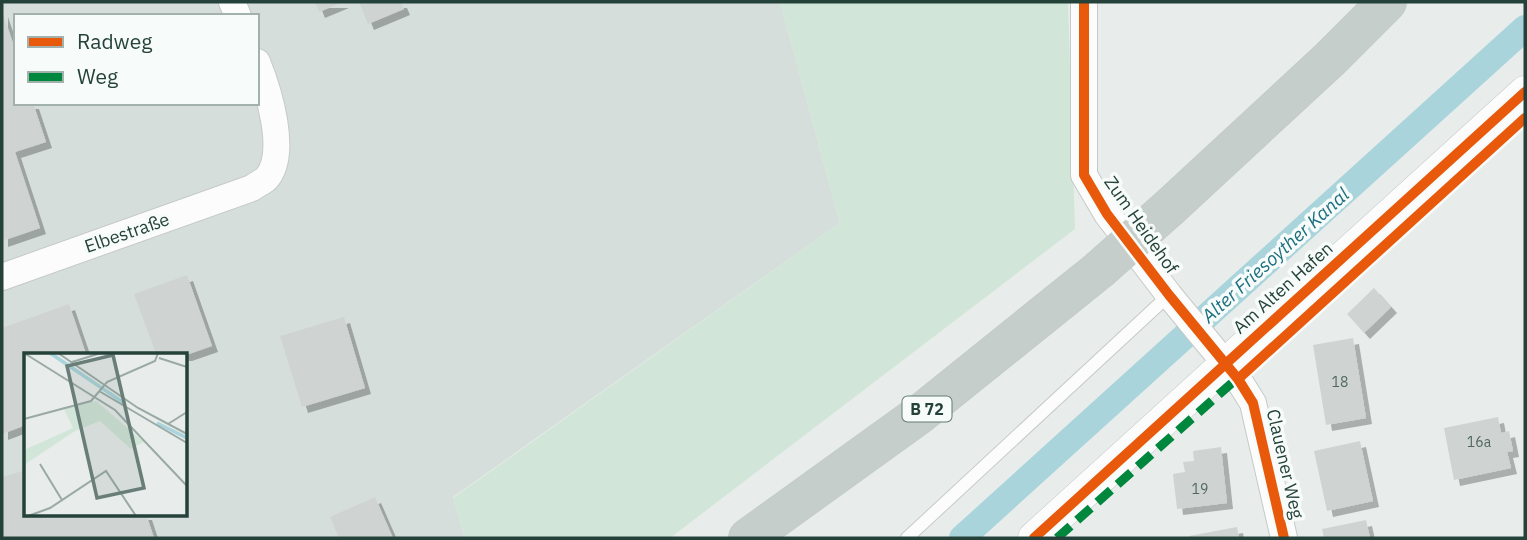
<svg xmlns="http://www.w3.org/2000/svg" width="1527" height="540" font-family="'IBM Plex Sans',sans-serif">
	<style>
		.built { fill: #d6dedb; fill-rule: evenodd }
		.green { fill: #d1e6d8 }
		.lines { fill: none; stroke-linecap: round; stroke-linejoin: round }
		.canal { stroke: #a9d4db; stroke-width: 26 }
		.building { fill: #cfd4d2; filter: url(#shadow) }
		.service-casing { stroke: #c5cac8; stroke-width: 14 }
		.minor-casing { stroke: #c5cac8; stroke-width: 28 }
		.tertiary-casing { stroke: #c5cac8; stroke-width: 33 }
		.trunk-casing { stroke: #c3ccc9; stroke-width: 40 }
		.service { stroke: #fcfcfc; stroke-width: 12 }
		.minor { stroke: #fcfcfc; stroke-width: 26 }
		.tertiary { stroke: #fcfcfc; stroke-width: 32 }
		.trunk { stroke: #c6cecc; stroke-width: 38 }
		.trunk-bridge-casing { stroke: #c3ccc9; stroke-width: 40; stroke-linecap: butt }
		.trunk-bridge { stroke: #c6cecc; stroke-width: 38 }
		.quiet { stroke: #00873e; stroke-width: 9; stroke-dasharray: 18 9; stroke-linecap: butt }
		.cycleway-casing { stroke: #f7fbf9; stroke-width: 15 }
		.cycleway { stroke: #e8590c; stroke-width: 10 }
		.labels { text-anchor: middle; stroke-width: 7; stroke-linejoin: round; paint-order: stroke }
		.number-label { font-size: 14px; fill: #506761 }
		.shield { fill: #f7fbf9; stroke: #637a73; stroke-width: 2 }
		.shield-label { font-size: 16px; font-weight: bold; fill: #24423a }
		.street-label { font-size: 18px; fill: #24423a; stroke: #f7fbf9 }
		.water-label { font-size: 19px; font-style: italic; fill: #1c6f80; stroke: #f7fbf9 }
		.inset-river { fill: none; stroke: #a9d4db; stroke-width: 3.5 }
		.inset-road { fill: none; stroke: #9aa9a4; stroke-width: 2 }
		.view { fill: #697e78; fill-opacity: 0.15; stroke: #697e78; stroke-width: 3.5 }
		.inset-edge { fill: none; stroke: #24423a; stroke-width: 3.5 }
	</style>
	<defs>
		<filter id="shadow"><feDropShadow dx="6" dy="6" stdDeviation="0" flood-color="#0004"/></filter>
	</defs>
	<rect width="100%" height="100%" fill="#e8edeb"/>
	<path class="built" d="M2 2H780L840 223 453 497 465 538H2ZM16 16H257V103H16ZM26 354H186V514H26Z"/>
	<path class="green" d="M780 2H1068L1075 229 670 538H465L453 498 840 223Z"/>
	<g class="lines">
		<path class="canal" d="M962 538 1525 28"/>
	</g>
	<path class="building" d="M315 2H343L319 12Z
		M359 2H401L404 9 368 24Z
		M2 11 16 52V103H33L46 142 15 152 40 228 2 241Z
		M187 275 212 346 186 355 156 354 134 294Z
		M1374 288 1391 307 1364 333 1347 314Z
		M69 304 86 354H26V425L2 434V328Z
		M344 317 365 388 302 407 280 336Z
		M1353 338 1366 418 1326 425 1313 345Z
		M1498 417 1501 433 1509 431 1513 451 1507 452 1511 468 1454 480 1444 428Z
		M1360 441 1373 501 1327 511 1314 451Z
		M1221 447 1227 503 1177 509 1173 474 1185 472 1183 462 1194 461 1193 451Z
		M26 470V514H146L154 538H2V477Z
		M375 497 393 538H339L330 517Z
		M1366 520 1370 538H1324L1322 529Z
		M1237 527 1239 538H1189V536Z"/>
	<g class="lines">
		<defs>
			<path id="service" d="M907 538 1169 295"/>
			<path id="minor" d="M232 2 238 16
				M1084 2V175L1107 214 1169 295 1238 379 1253 403 1284 538
				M2 277 252 188C256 185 262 182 266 179 289 154 268 89 257 62"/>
			<path id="tertiary" d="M1034 538 1525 92"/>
			<path id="trunk" d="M1169 208 1330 59 1387 2
				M748 538 920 414 1099 270"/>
		</defs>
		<use href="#service" class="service-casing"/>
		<use href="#minor" class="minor-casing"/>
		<use href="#tertiary" class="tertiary-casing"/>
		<use href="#trunk" class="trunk-casing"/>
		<use href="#service" class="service"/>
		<use href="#minor" class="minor"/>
		<use href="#tertiary" class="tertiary"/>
		<use href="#trunk" class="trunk"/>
		<defs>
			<path id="trunk-bridge" d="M1099 270 1169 208"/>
		</defs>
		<use href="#trunk-bridge" class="trunk-bridge-casing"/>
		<use href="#trunk-bridge" class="trunk-bridge"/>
		<path class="quiet" d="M1057 538 1242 374"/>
		<defs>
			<path id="cycleway" d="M1084 2V175L1107 214 1169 295 1238 379 1253 403 1284 538
				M1238 379 1525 118
				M1034 538 1525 92"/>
		</defs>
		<use href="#cycleway" class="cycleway-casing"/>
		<use href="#cycleway" class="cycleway"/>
	</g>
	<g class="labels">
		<g class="number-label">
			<text x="1340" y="387">18</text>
			<text x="1479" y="447">16a</text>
			<text x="1200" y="494">19</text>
		</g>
		<rect class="shield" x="902.5" y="396.5" width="49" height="25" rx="5"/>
		<g class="shield-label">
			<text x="927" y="415">B 72</text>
		</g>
		<g class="street-label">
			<text transform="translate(1141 225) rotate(55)" y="6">Zum Heidehof</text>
			<text transform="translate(127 233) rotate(-19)" y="6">Elbestraße</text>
			<text transform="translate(1283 288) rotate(-42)" y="6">Am Alten Hafen</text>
			<text transform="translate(1285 464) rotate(77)" y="6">Clauener Weg</text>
		</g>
		<g class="water-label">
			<text transform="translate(1275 255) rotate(-42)" y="7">Alter Friesoyther Kanal</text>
		</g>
	</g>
	<g transform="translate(24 353)">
		<rect width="163" height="163" fill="#e8edeb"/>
		<path d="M72 48 120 89 107 96 76 68 51 78 0 112V97L49 75 40 56Z" fill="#d1e6d8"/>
		<path class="inset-river" d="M26 0 100 50M133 70 163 85"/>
		<path class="inset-road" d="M0 0 91 57 163 133M34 0 114 55 163 81M135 5 163 14M48 9 77 0M75 38 163 90M0 66 67 48 83 29 131 8 134 0M144 71 163 59M16 111 38 147M4 163 26 155 82 118 112 163"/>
		<path class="view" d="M89 2 120 135 73 145 43 13Z"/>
		<rect width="163" height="163" class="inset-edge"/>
	</g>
	<rect width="1527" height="540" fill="none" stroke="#24423a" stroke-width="7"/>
	<rect x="14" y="14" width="245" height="91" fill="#f7fbf9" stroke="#a3b1ad" stroke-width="2"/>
	<rect x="28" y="37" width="35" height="10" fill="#e8590c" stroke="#a3b1ad" stroke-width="2"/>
	<text x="77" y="49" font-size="21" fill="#24423a">Radweg</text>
	<rect x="28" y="72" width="35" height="10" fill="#00873e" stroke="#a3b1ad" stroke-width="2"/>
	<text x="77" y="84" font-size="21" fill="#24423a">Weg</text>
</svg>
